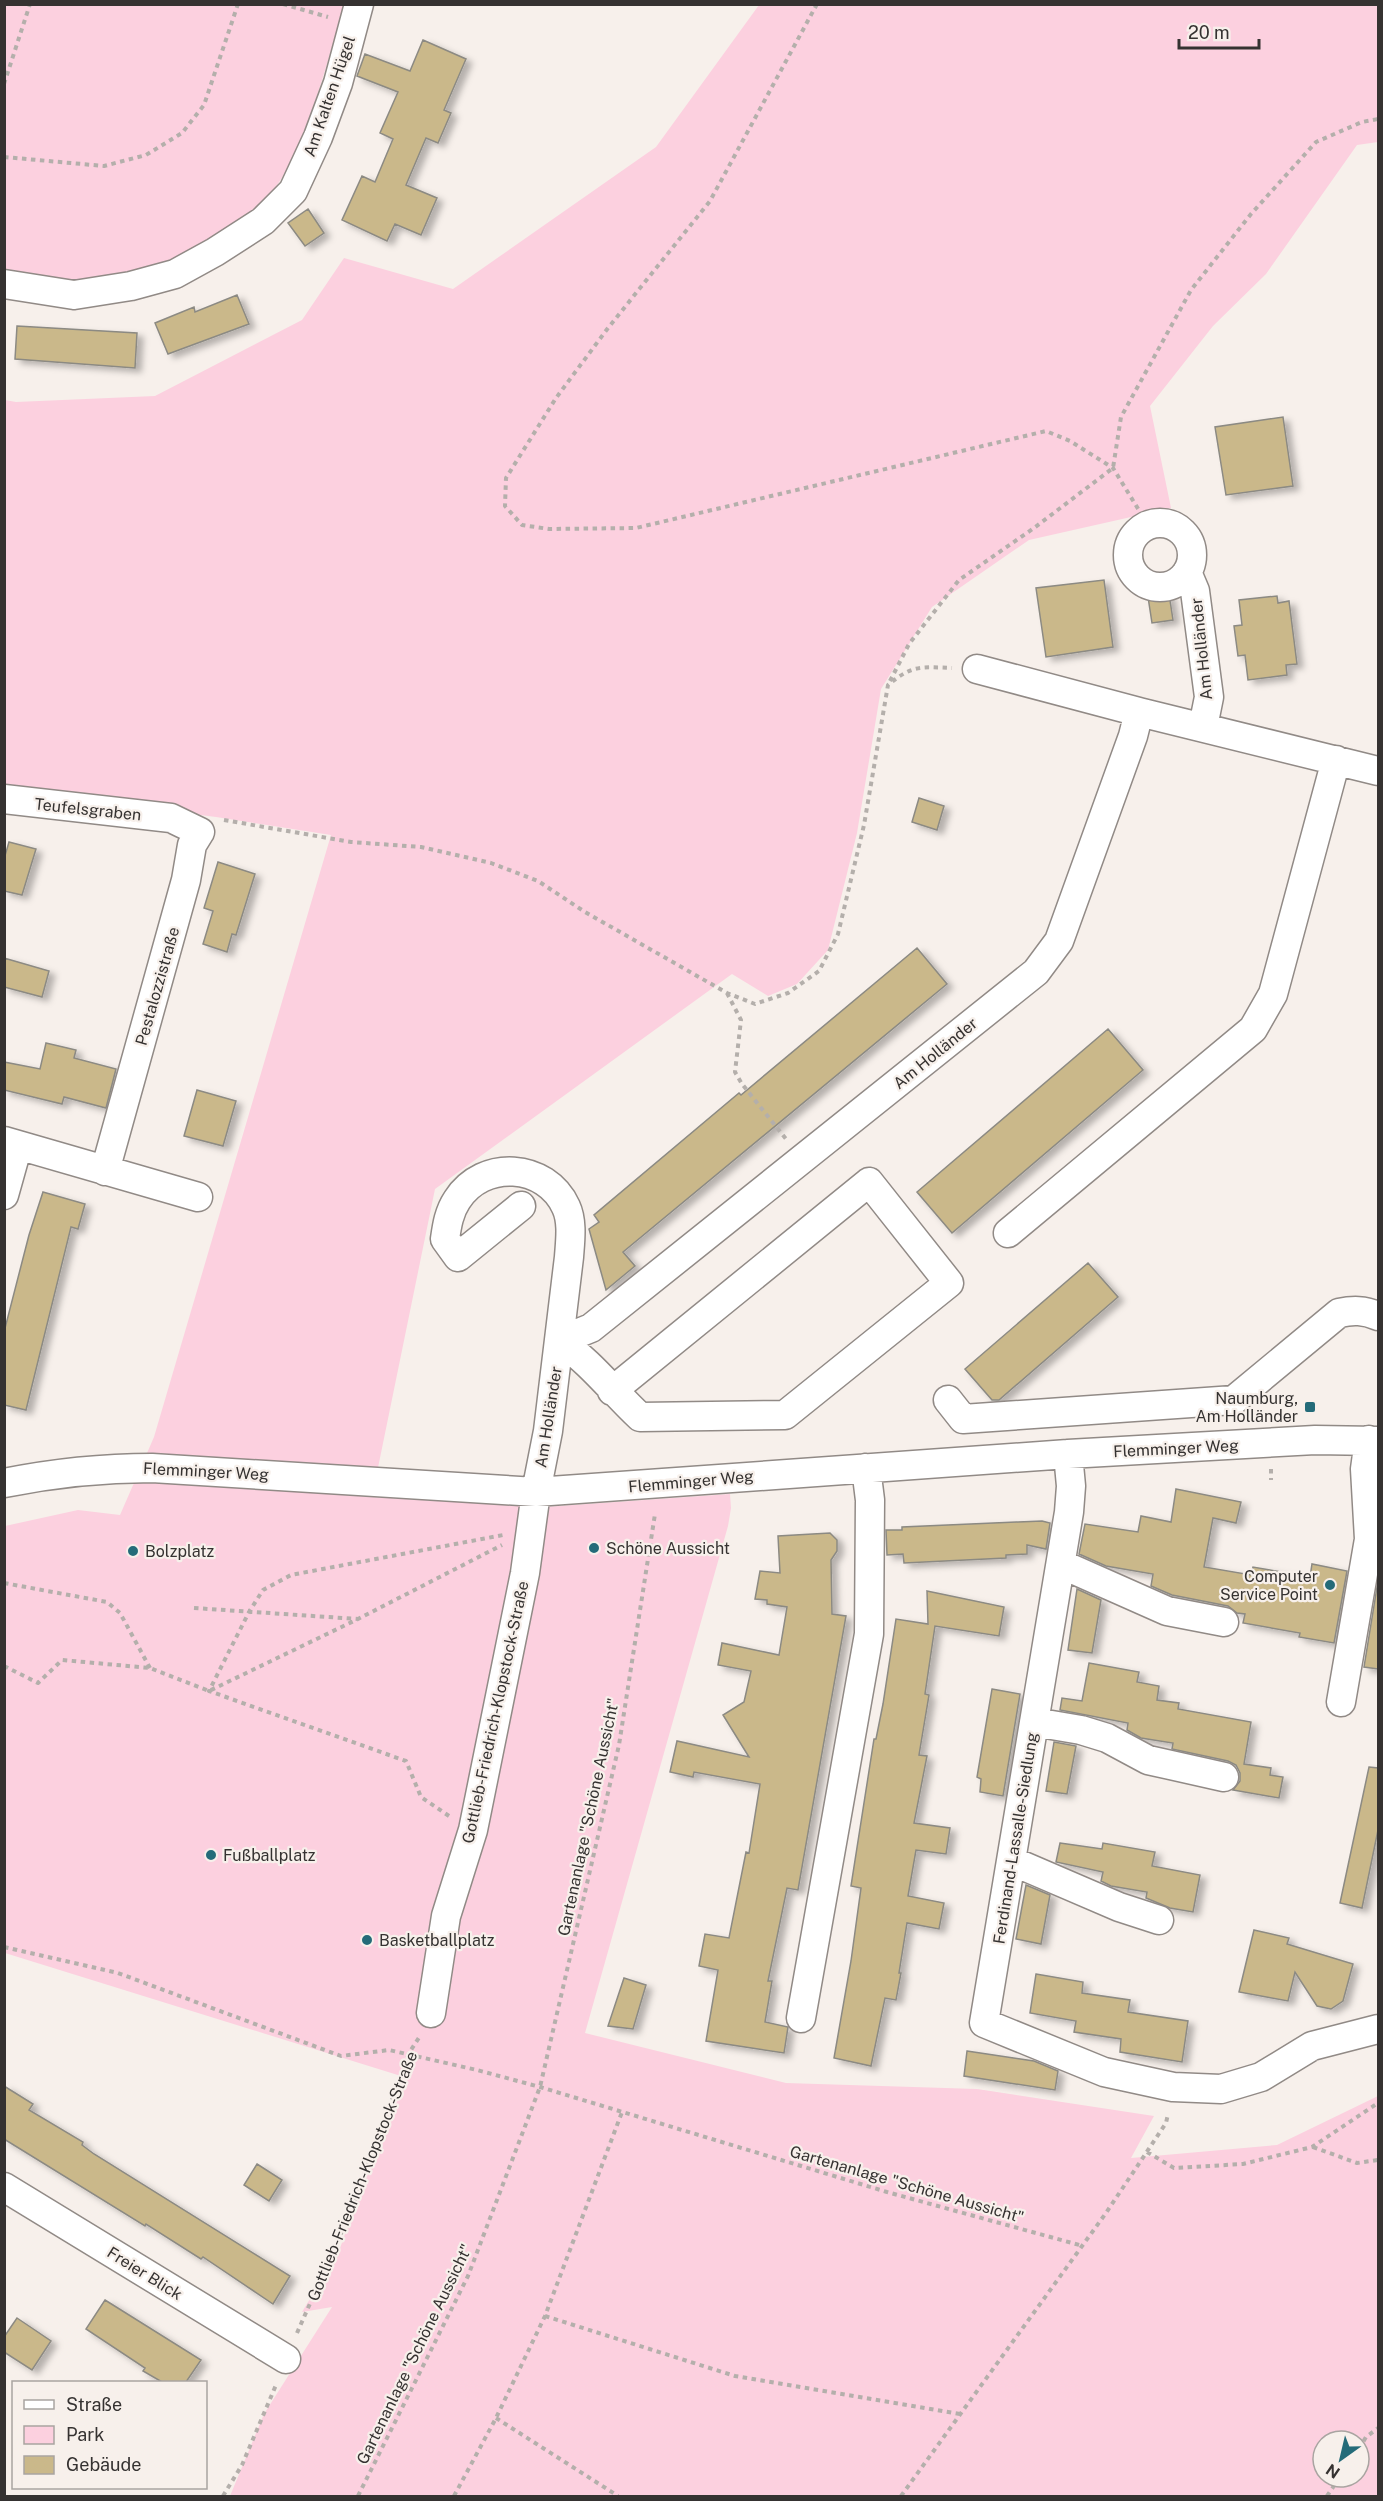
<svg xmlns="http://www.w3.org/2000/svg" width="1383" height="2501" font-family="'Public Sans',sans-serif">
	<style>
		.green { fill: #fcd0df; fill-rule: evenodd }
		.building { fill: #cab88a; stroke: #8c8a83; stroke-width: 1.5; filter: url(#shadow) }
		.lines { fill: none; stroke-linecap: round; stroke-linejoin: round }
		.minor-casing { stroke: #918a86; stroke-width: 31 }
		.path { stroke: #b4afab; stroke-width: 4; stroke-dasharray: 4.5 4.5; stroke-linecap: butt }
		.minor { stroke: #fff; stroke-width: 28 }
		.poi-dot { fill: #246b79; stroke: #f7f0eb; stroke-width: 2 }
		.labels { text-anchor: middle; stroke-width: 4.5; stroke-linejoin: round; paint-order: stroke }
		.street-label { font-size: 16px; fill: #353231; stroke: #f7f0eb }
		.poi-label { font-size: 16px; fill: #353231; stroke: #f7f0eb; text-anchor: start }
	</style>
	<defs>
		<filter id="shadow"><feDropShadow dx="6" dy="4" stdDeviation="3" flood-color="#0004"/></filter>
	</defs>
	<rect width="100%" height="100%" fill="#f7f0eb"/>
	<path class="green" d="M5 5H344C328 60 313 120 285 172 253 233 168 268 103 279 93 281 82 285 72 285 50 285 26 278 5 275Z
		M759 5H1378V142L1357 145 1266 274 1213 326 1150 406 1171 508 1029 540 932 607 881 689 857 833 828 950 797 984 768 996 732 974 435 1189 372 1497 544 1507 730 1494 731 1508 728 1526 585 2033 786 2083 977 2089 1154 2116 1131 2158 1277 2145 1378 2096V2496H230L264 2414 332 2307 302 2312 339 2251 401 2076 5 1953V1526L78 1510 120 1515 154 1437 331 835 216 817 5 790V400L16 402 155 396 302 320 344 258 453 289 656 147ZM1323 2441H1359V2477H1323Z"/>
	<path class="building" d="M423 40 466 59 444 110 451 113 438 143 426 138 406 185 437 198 421 235 395 224 387 241 342 220 362 176 375 182 393 139 380 133 398 92 357 76 365 54 410 71Z
		M308 209 324 233 305 246 288 223Z
		M237 295 249 324 168 354 155 323 194 307 195 312Z
		M17 326 137 333 135 368 15 359Z
		M1283 417 1293 486 1226 495 1215 427Z
		M1104 580 1113 647 1046 657 1036 588Z
		M1169 594 1173 620 1152 623 1148 597Z
		M1277 596 1278 603 1289 601 1297 664 1286 665 1287 675 1248 680 1245 655 1238 656 1234 626 1242 625 1239 600Z
		M919 798 944 806 937 830 912 822Z
		M9 842 36 849 22 895 4 891V859Z
		M218 862 255 874 236 935 232 934 227 952 203 944 213 911 204 908Z
		M917 948 947 984 623 1252 635 1266 606 1290 589 1229 599 1222 594 1215 739 1093 741 1095Z
		M4 958 49 971 42 997 4 987Z
		M1108 1029 1143 1070 952 1233 917 1192Z
		M46 1043 76 1050 74 1058 116 1069 106 1108 64 1097 62 1104 4 1090V1062L40 1069Z
		M197 1090 236 1101 223 1146 184 1136Z
		M43 1192 85 1204 78 1229 71 1227 26 1410 4 1405V1332L29 1235Z
		M1088 1263 1118 1297 999 1400H992L965 1369Z
		M1176 1489 1241 1502 1236 1523 1213 1518 1204 1567 1251 1575 1253 1567 1310 1577 1312 1564 1347 1571 1334 1643 1299 1637 1300 1633 1243 1623 1245 1614 1237 1613 1228 1606 1172 1595 1151 1586 1153 1574 1106 1566 1079 1554 1085 1524 1138 1532 1141 1516 1171 1522Z
		M1042 1521 1050 1523 1046 1549 1027 1545V1554L1006 1555V1558L904 1563 903 1554 887 1555 886 1530H902V1527Z
		M830 1533 837 1540V1551L831 1560 832 1614 846 1616 798 1890 787 1888 768 1981H772L765 2022 788 2027 784 2053 706 2041 718 1970 699 1966 705 1934 729 1938 746 1852 749 1853 760 1784 694 1772 693 1777 670 1772 677 1741 749 1757 723 1715 744 1702 751 1671 718 1665 722 1643 779 1655 787 1607 767 1604V1600L755 1599 760 1571 780 1573 778 1536Z
		M1378 1581V1669L1364 1667Z
		M1077 1589 1101 1600 1092 1653 1068 1650Z
		M927 1591 1004 1607 999 1636 935 1626 925 1694 929 1695 919 1755 927 1756 914 1823 950 1828 946 1854 916 1850 908 1896 944 1903 939 1929 907 1923 899 1973H901L896 2000 885 1998 871 2066 834 2058 851 1961 861 1888 851 1886 874 1739H876L883 1704 896 1619 928 1624Z
		M1089 1663 1139 1672 1137 1682 1159 1686 1157 1700 1179 1703 1178 1709 1251 1722 1244 1764 1271 1768 1270 1775 1283 1777 1279 1798 1233 1790 1240 1781V1773L1236 1765 1228 1761 1172 1749 1173 1743 1141 1738 1127 1730 1128 1723 1060 1710 1062 1698 1082 1701Z
		M992 1689 1020 1694 1003 1796 980 1792 981 1779 977 1777Z
		M1054 1742 1076 1746 1067 1794 1046 1791Z
		M1369 1767 1378 1768V1830L1362 1908 1340 1903Z
		M1060 1843 1102 1849 1103 1843 1155 1852 1152 1866 1200 1875 1193 1912 1170 1908 1146 1898 1147 1892 1111 1886 1101 1881 1103 1872 1056 1862Z
		M1026 1885 1050 1895 1041 1944 1016 1939Z
		M1254 1930 1289 1938 1287 1944 1353 1964 1343 2001 1331 2009 1317 2006 1295 1972 1288 2001 1239 1992Z
		M1036 1974 1083 1982 1082 1993 1130 2000 1128 2012 1188 2021 1182 2062 1120 2052 1121 2039 1074 2032 1076 2021 1030 2013Z
		M624 1978 646 1985 633 2029 608 2026Z
		M967 2051 1034 2061 1058 2071 1055 2090 964 2076Z
		M4 2086 33 2104 29 2110 83 2142 82 2145 94 2154 290 2276 273 2304 203 2257 201 2259 146 2224 145 2226 4 2139Z
		M257 2164 282 2180 269 2201 244 2185Z
		M105 2300 201 2360 186 2382H162L143 2371 145 2368 86 2329Z
		M17 2318 51 2341 32 2370 4 2352V2337Z"/>
	<g class="lines">
		<defs>
			<path id="minor" d="M4 284 74 295 131 286 175 274 215 252 263 221 293 191 318 137 338 83 359 4
				M1128 555a32 32 0 1 1 64 0a32 32 0 1 1-64 0Z
				M1187 572 1195 591 1209 697 1203 727
				M977 669 1139 712
				M4 799 171 818 200 832 192 845 186 880 105 1171
				M4 1141 198 1197
				M4 1195 18 1145
				M1008 1233 1253 1029 1273 994 1336 760
				M559 1341 591 1328 1036 972 1059 941 1133 736 1139 712 1378 771
				M559 1341C590 1361 613 1392 640 1417L785 1415 949 1283 869 1182 612 1391
				M948 1400 963 1419 1234 1400 1339 1313C1353 1310 1364 1310 1378 1316
				M1068 1454 1071 1486 1069 1512 984 2023 1104 2072 1173 2087 1221 2089 1261 2077 1312 2046 1378 2029
				M4 1483C54 1473 101 1468 152 1468L536 1492 1068 1454 1315 1440 1378 1441
				M1061 1564 1167 1611 1224 1622
				M1341 1702 1369 1539 1365 1469 1369 1440
				M1034 1722 1081 1730 1107 1738 1148 1760 1224 1777
				M1012 1861 1119 1907 1159 1920
				M431 2013 446 1916 473 1830 525 1573 536 1492 548 1431 569 1257C570 1242 573 1222 566 1207 546 1163 483 1159 457 1200 449 1212 447 1225 445 1239L458 1257 521 1206
				M801 2018 869 1634 870 1500 866 1468
				M4 2187 286 2359"/>
		</defs>
		<use href="#minor" class="minor-casing"/>
		<path class="path" d="M283 4 328 17
			M817 4 710 201 608 328 556 398 506 478 505 506 522 525 549 529 636 528 1046 431 1070 441 1113 468 1148 525
			M4 84 30 4
			M4 157 104 166 146 155 182 133 204 105 238 4
			M890 681 909 644 959 580 1034 528 1113 468 1121 417 1191 290 1251 214 1316 142 1362 122 1378 119
			M224 820 351 842 421 847 491 863 538 881 585 912 727 993 755 1004 788 993 819 971 838 934 864 825 888 685C913 664 922 667 952 668
			M727 993 741 1020 735 1072 742 1084 786 1139
			M1271 1469V1480
			M4 1583 107 1602 120 1613 150 1668
			M194 1608 358 1619
			M4 1666 38 1683 62 1660 150 1668 209 1691 358 1619 502 1545
			M449 1816 421 1797 406 1761 209 1691 249 1612 263 1590 291 1575 503 1535
			M4 1947 118 1973 341 2056 389 2050 477 2070 540 2087 887 2192 1083 2246
			M1313 2147 1357 2163 1378 2160
			M1147 2152 1174 2168 1243 2164 1312 2147 1378 2103
			M545 2316 735 2376 960 2414
			M297 2333 350 2213 409 2053 420 2036
			M496 2418 618 2496
			M1359 2449 1366 2437 1378 2428
			M223 2496 242 2465 276 2385
			M358 2496 468 2276 540 2087 619 1745 655 1514
			M454 2496 496 2418 545 2316 622 2112
			M901 2496 1106 2213 1166 2123 1168 2114
			M1327 2496 1340 2477"/>
		<use href="#minor" class="minor"/>
	</g>
	<g class="poi-dot">
		<rect x="1304" y="1401" width="12" height="12" rx="3"/>
		<circle cx="594" cy="1548" r="6"/>
		<circle cx="133" cy="1551" r="6"/>
		<circle cx="1330" cy="1585" r="6"/>
		<circle cx="211" cy="1855" r="6"/>
		<circle cx="367" cy="1940" r="6"/>
	</g>
	<g class="labels">
		<g class="street-label">
			<text transform="translate(329 96) rotate(-71)" y="6">Am Kalten Hügel</text>
			<text transform="translate(1201 649) rotate(-96)" y="6">Am Holländer</text>
			<text transform="translate(88 809) rotate(6)" y="6">Teufelsgraben</text>
			<text transform="translate(157 986) rotate(-74)" y="6">Pestalozzistraße</text>
			<text transform="translate(935 1053) rotate(-39)" y="6">Am Holländer</text>
			<text transform="translate(548 1417) rotate(-81)" y="6">Am Holländer</text>
			<text transform="translate(1176 1448) rotate(-3)" y="6">Flemminger Weg</text>
			<text transform="translate(206 1471) rotate(3)" y="6">Flemminger Weg</text>
			<text transform="translate(691 1481) rotate(-5)" y="6">Flemminger Weg</text>
			<text transform="translate(495 1712) rotate(-78)" y="6">Gottlieb-Friedrich-Klopstock-Straße</text>
			<text transform="translate(588 1817) rotate(-78)" y="6">Gartenanlage "Schöne Aussicht"</text>
			<text transform="translate(1015 1838) rotate(-81)" y="6">Ferdinand-Lassalle-Siedlung</text>
			<text transform="translate(362 2176) rotate(-68)" y="6">Gottlieb-Friedrich-Klopstock-Straße</text>
			<text transform="translate(907 2184) rotate(16)" y="6">Gartenanlage "Schöne Aussicht"</text>
			<text transform="translate(145 2273) rotate(32)" y="6">Freier Blick</text>
			<text transform="translate(414 2354) rotate(-64)" y="6">Gartenanlage "Schöne Aussicht"</text>
		</g>
		<g class="poi-label">
			<text x="1298" y="1404" text-anchor="end">Naumburg,<tspan x="1298" dy="18">Am Holländer</tspan></text>
			<text x="606" y="1554">Schöne Aussicht</text>
			<text x="145" y="1557">Bolzplatz</text>
			<text x="1318" y="1582" text-anchor="end">Computer<tspan x="1318" dy="18">Service Point</tspan></text>
			<text x="223" y="1861">Fußballplatz</text>
			<text x="379" y="1946">Basketballplatz</text>
		</g>
	</g>
	<rect width="1383" height="2501" fill="none" stroke="#353231" stroke-width="12"/>
	<rect x="12" y="2381" width="195" height="108" fill="#f7f0eb" stroke="#a9a4a1" stroke-width="1.5"/>
	<rect x="24" y="2400" width="30" height="9" fill="#ffffff" stroke="#a9a4a1" stroke-width="1.5"/>
	<text x="66" y="2411" font-size="18" fill="#353231">Straße</text>
	<rect x="24" y="2426" width="30" height="18" fill="#fcd0df" stroke="#a9a4a1" stroke-width="1.5"/>
	<text x="66" y="2441" font-size="18" fill="#353231">Park</text>
	<rect x="24" y="2456" width="30" height="18" fill="#cab88a" stroke="#a9a4a1" stroke-width="1.5"/>
	<text x="66" y="2471" font-size="18" fill="#353231">Gebäude</text>
	<g transform="translate(1341 2459) rotate(214)"><circle r="28" fill="#f7f0eb" stroke="#a9a4a1" stroke-width="1.5"/>
	<path d="M0-4.5L10 22L0 15L-10 22Z" fill="#246b79"/>
	<text y="-9" font-size="16" font-weight="bold" text-anchor="middle" fill="#353231">N</text>
	</g>
	<path d="M1179 39v9h80v-9" fill="none" stroke="#353231" stroke-width="3"/>
	<text x="1188" y="39" font-size="18" fill="#353231" stroke="#f7f0eb" stroke-width="4.5" paint-order="stroke">20 m</text>
</svg>
